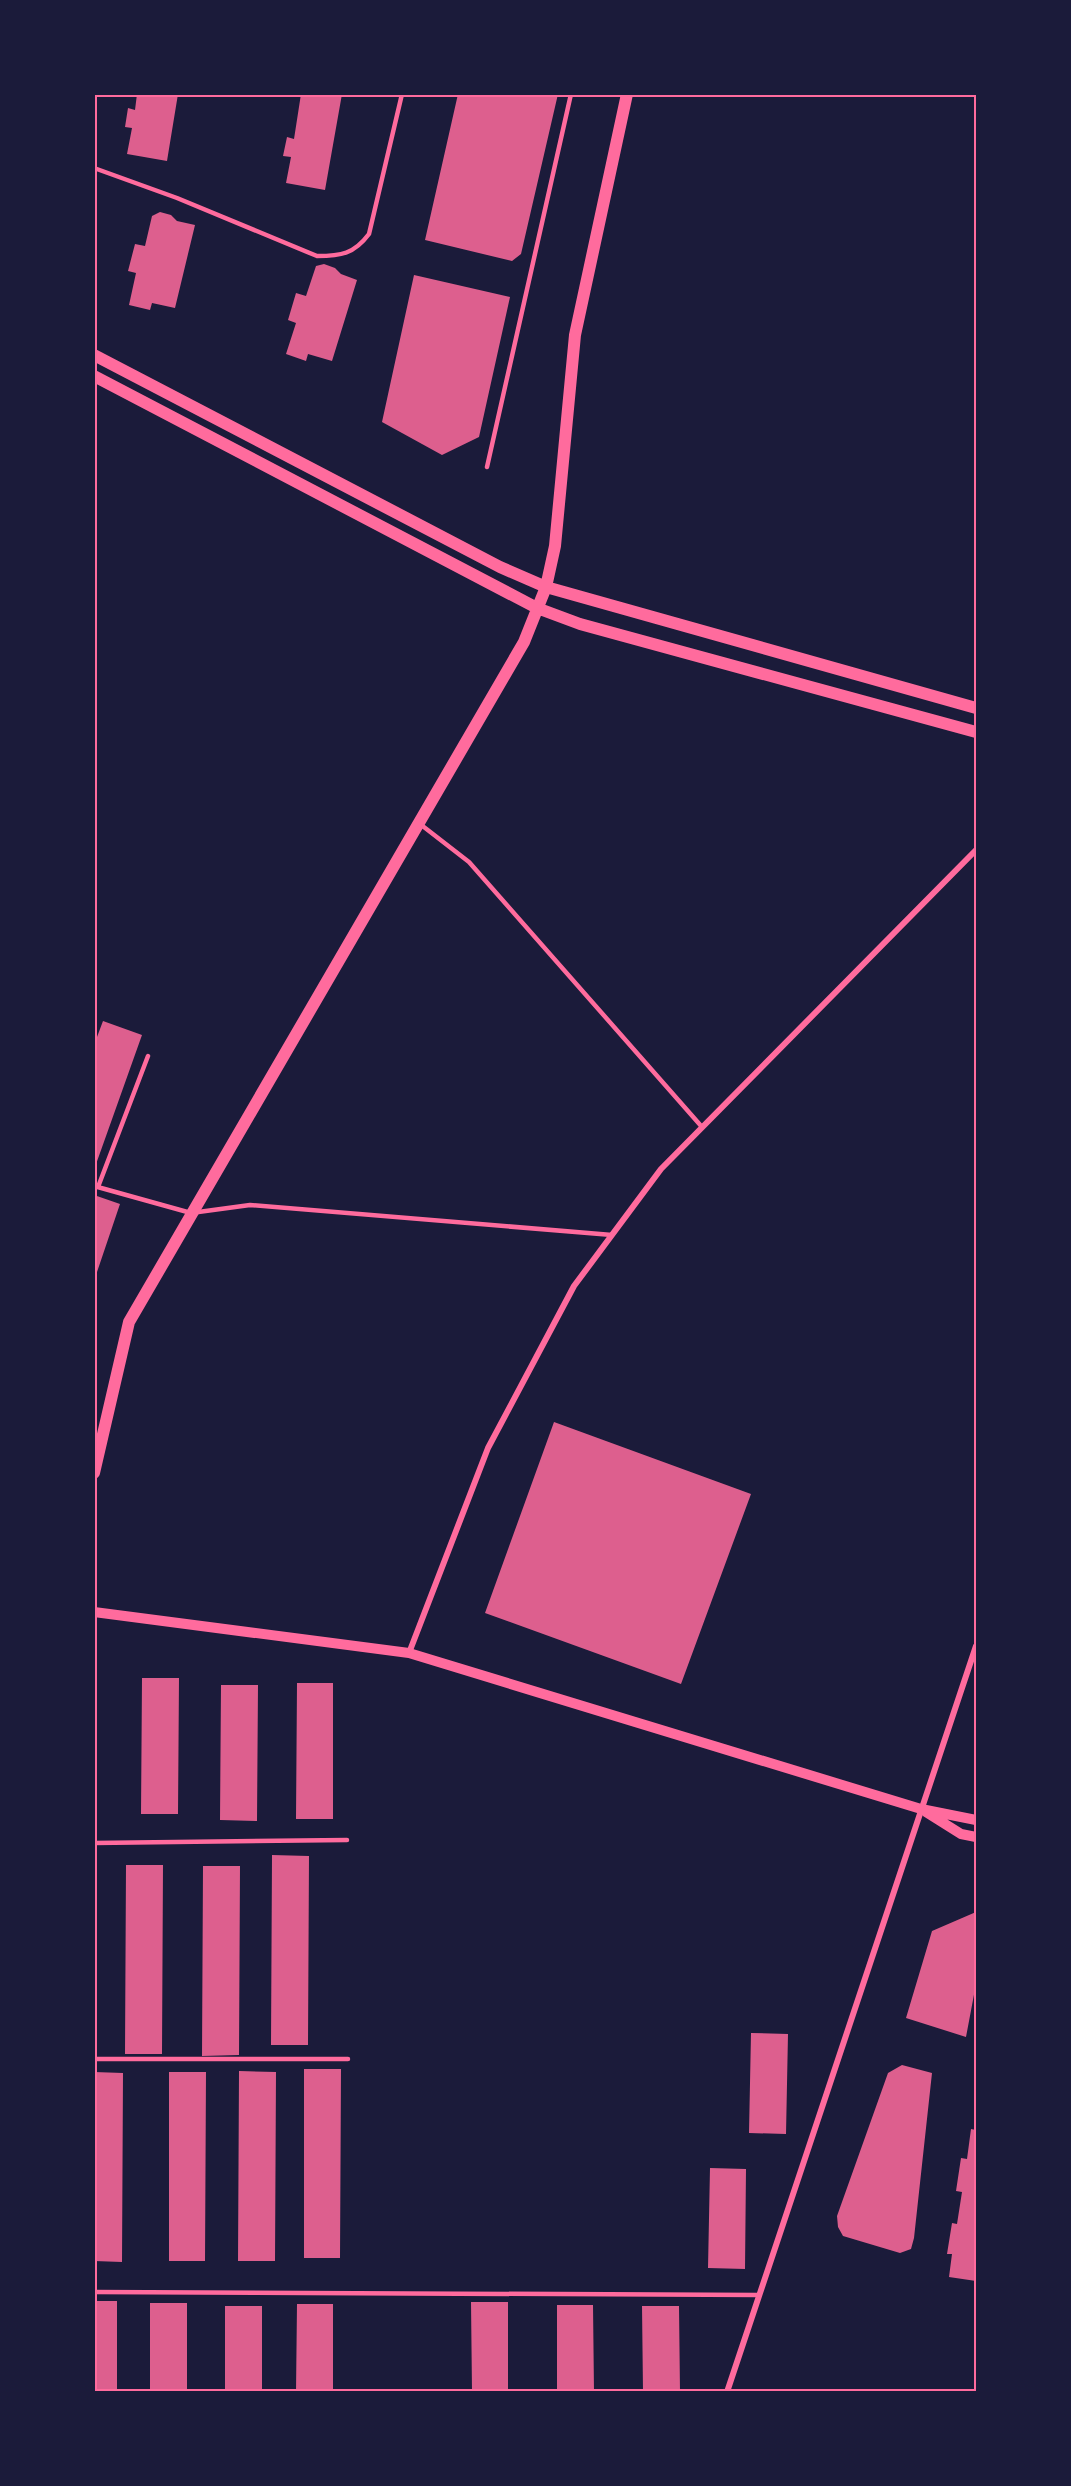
<svg xmlns="http://www.w3.org/2000/svg" width="1071" height="2486" font-family="'Public Sans',sans-serif">
	<style>
		.building { fill: #dd5f8e }
		.lines { fill: none; stroke-linecap: round; stroke-linejoin: round }
		.service { stroke: #ff6b9d; stroke-width: 4.5 }
		.minor { stroke: #ff6b9d; stroke-width: 6 }
		.tertiary { stroke: #ff6b9d; stroke-width: 10 }
		.secondary { stroke: #ff6b9d; stroke-width: 12 }
		.neatline { fill: none; stroke: #ff6b9d; stroke-width: 2 }
	</style>
	<rect width="100%" height="100%" fill="#1b1b3a"/>
	<path class="building" d="M137 94H178L167 161 127 154 132 128 125 127 128 108 135 110Z
		M301 94H342L325 190 286 183 291 157 283 156 287 137 294 139Z
		M458 94H558L521 254 512 261 425 240Z
		M160 212 171 215 177 221 195 225 175 308 152 303 150 310 129 305 136 273 128 271 135 244 145 246 152 216Z
		M324 264 335 268 341 274 357 280 332 361 308 354 306 361 286 354 296 323 288 320 296 293 306 296 316 266Z
		M414 275 510 297 479 437 442 455 382 422Z
		M103 1021 142 1035 95 1167 94 1045Z
		M94 1195 120 1204 95 1278 94 1277Z
		M554 1422 751 1494 681 1684 485 1613Z
		M142 1678H179L178 1814H141Z
		M297 1683H333V1819H296Z
		M221 1685H258L257 1821 220 1820Z
		M272 1855 309 1856 308 2045H271Z
		M126 1865H163L162 2054H125Z
		M203 1866H240L239 2055 202 2056Z
		M976 1912V1984L966 2037 906 2018 932 1931Z
		M751 2033 788 2034 786 2134 749 2133Z
		M902 2065 932 2073 914 2238 911 2249 900 2253 843 2236 838 2227 837 2216 888 2073Z
		M304 2069H341L340 2258H304Z
		M239 2071 276 2072 275 2261H238Z
		M94 2072 123 2073 122 2262 94 2261Z
		M169 2072H206L205 2261H169Z
		M971 2129 976 2130V2281L949 2277 952 2254H947L952 2223 957 2224 962 2192 956 2191 961 2158 967 2159Z
		M710 2168 746 2169 745 2269 708 2268Z
		M94 2301H117V2392H94Z
		M471 2302H508V2392H472Z
		M150 2303H187V2392H150Z
		M297 2304H333V2392H296Z
		M557 2305H593L594 2392H557Z
		M225 2306H262V2392H225Z
		M642 2306H679L680 2392H643Z"/>
	<g class="lines">
		<path class="service" d="M94 168 177 198 317 256C341 256 354 254 369 234L402 94
			M487 467 571 94
			M420 824 469 862 702 1127
			M94 1186 191 1213 250 1205 612 1235
			M98 1187 148 1056
			M94 1843 347 1840
			M94 2059H348
			M94 2292 758 2295"/>
		<path class="minor" d="M409 1653 488 1448 574 1286 661 1169 976 850
			M727 2392 976 1646"/>
		<path class="tertiary" d="M94 1612 409 1653 921 1809 976 1820
			M926 1812 961 1834 976 1837"/>
		<path class="secondary" d="M94 355 500 567 546 587 976 708
			M94 376 537 608 580 624 976 732
			M94 1473 129 1322 524 642 546 587 555 546 575 335 627 94"/>
	</g>
	<rect width="1071" height="2486" fill="none" stroke="#1b1b3a" stroke-width="192"/>
	<rect x="96" y="96" width="879" height="2294" class="neatline"/>
</svg>
